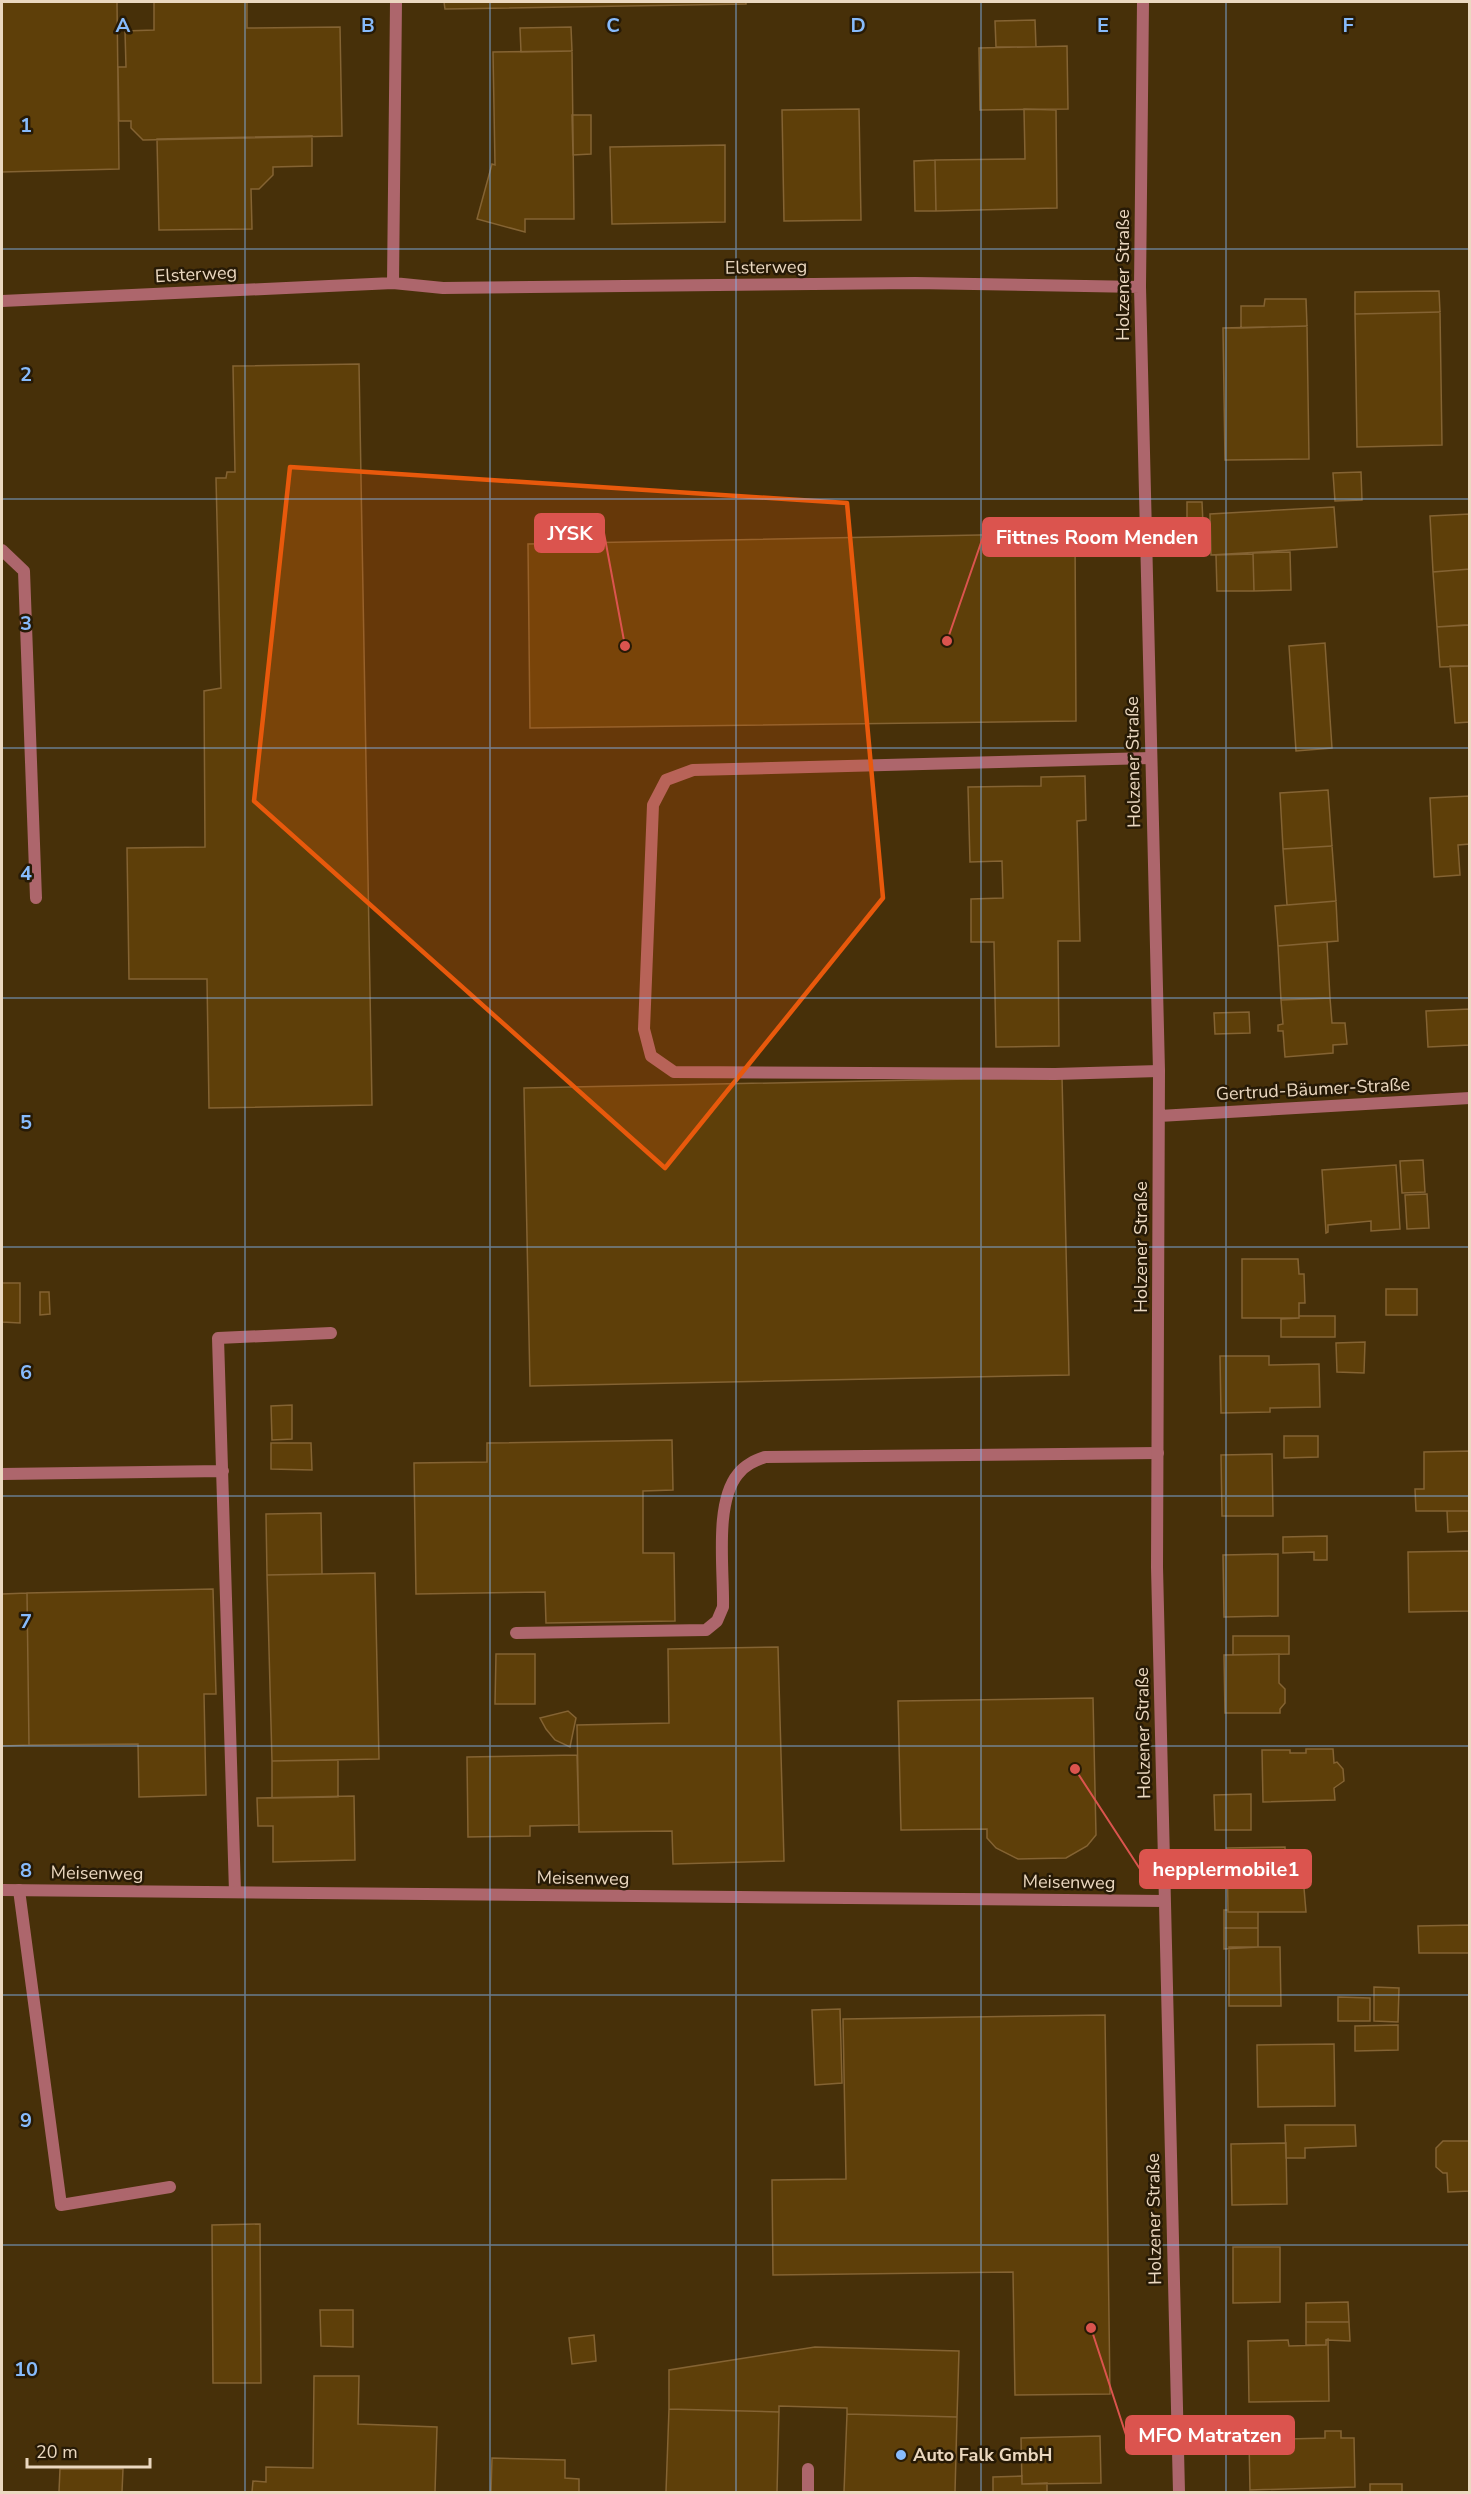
<svg xmlns="http://www.w3.org/2000/svg" width="1471" height="2494" font-family="'Nunito Sans',sans-serif">
	<style>
		.building { fill: #5e3f09; stroke: #846333; stroke-width: 1.5 }
		.lines { fill: none; stroke-linecap: round; stroke-linejoin: round }
		.service { stroke: #ad666c; stroke-width: 12 }
		.minor { stroke: #ad666c; stroke-width: 12 }
		.marked { fill: #e8590c; fill-opacity: 0.2; stroke: #e8590c; stroke-width: 4.5; stroke-linejoin: round }
		.grid { fill: none; stroke: #87bbfc; stroke-width: 1.5; stroke-opacity: 0.55 }
		.poi-dot { fill: #87bbfc; stroke: #271a06; stroke-width: 2 }
		.labels { text-anchor: middle; stroke-width: 5; stroke-linejoin: round; paint-order: stroke }
		.street-label { font-size: 18px; fill: #ebd8c0; stroke: #271a06 }
		.poi-label { font-size: 18px; font-weight: bold; fill: #ebd8c0; stroke: #271a06; text-anchor: start }
		.grid-label { font-size: 20px; text-anchor: middle; font-weight: bold; fill: #87bbfc; stroke: #271a06; stroke-width: 5; stroke-linejoin: round; paint-order: stroke }
		.leader { fill: none; stroke: #db544e; stroke-width: 2 }
		.callout-dot { fill: #db544e; stroke: #271a06; stroke-width: 2 }
		.callout { fill: #db544e; stroke: #db544e; stroke-width: 2 }
		.callout-label { font-size: 20px; text-anchor: middle; font-weight: bold; fill: #fff }
	</style>
	<rect width="100%" height="100%" fill="#473009"/>
	<path class="building" d="M2 2H117L119 169 2 172Z
		M154 2H247V28L340 27 342 136 143 140 131 128V121H119L118 67H126L125 31 154 30Z
		M444 2H746V4L445 9Z
		M1035 20 1036 47H996L995 21Z
		M571 27 572 51 521 52 520 28Z
		M1067 46 1068 109 980 110 979 48Z
		M572 51 574 219H525V232L477 219 492 164 495 165 493 52Z
		M859 109 861 220 784 221 782 110Z
		M1024 109 1056 110 1057 208 936 211 935 160 1025 159Z
		M572 115H591V154L573 155Z
		M312 136V166L273 167V175L259 189H251L252 229 159 230 157 139Z
		M725 145V222L612 224 610 147Z
		M935 160 936 211H915L914 161Z
		M1439 291 1440 312 1355 314V292Z
		M1265 299H1306L1307 326 1241 328V306H1264Z
		M1440 312 1442 445 1357 447 1355 314Z
		M1307 326 1309 459 1225 460 1223 328Z
		M359 364 372 1105 209 1108 207 979H129L127 848 205 847 204 691 221 688 216 478H226L227 472H235L233 366Z
		M1361 472 1362 500 1335 501 1333 473Z
		M1187 502H1202L1203 524H1187Z
		M1334 507 1337 547 1211 555 1210 514Z
		M1470 514V569L1433 572 1430 516Z
		M1075 533 1076 721 530 728 528 544Z
		M1290 552 1291 590 1254 591 1253 553Z
		M1253 554 1254 591H1217L1216 555Z
		M1470 569V625L1437 627 1433 572Z
		M1464 625H1470V666L1440 667 1437 627Z
		M1325 643 1332 748 1296 751 1289 646Z
		M1450 666H1470V722L1455 723Z
		M1085 776 1086 820 1077 821 1080 941H1058L1059 1046 996 1047 994 942H971V899L1003 898 1002 861 970 862 968 787 1041 786V777Z
		M1328 790 1332 846 1283 849 1280 793Z
		M1470 796V844L1458 845 1460 875 1434 877 1430 798Z
		M1332 846 1336 901 1287 905 1283 849Z
		M1336 901 1338 941 1278 946 1275 906Z
		M1327 942 1330 998 1281 1000 1278 946Z
		M1330 998 1332 1023H1345L1347 1044 1333 1045V1053L1285 1057 1283 1031H1278V1025L1283 1024 1281 1000Z
		M1470 1009V1045L1428 1047 1426 1011Z
		M1249 1012 1250 1033 1215 1034 1214 1013Z
		M1062 1077 1069 1375 530 1386 524 1088Z
		M1423 1160 1425 1192 1402 1193 1400 1161Z
		M1396 1165 1400 1229 1371 1231V1221L1328 1225V1232L1326 1233 1322 1170Z
		M1427 1194 1429 1228 1407 1229 1405 1195Z
		M1242 1259H1298L1299 1274H1304L1305 1303H1299V1318H1242Z
		M2 1283H20V1323L2 1322Z
		M1386 1289H1417V1315H1386Z
		M40 1292H49L50 1314 40 1315Z
		M1299 1316H1335V1337H1281V1319L1299 1318Z
		M1365 1342 1364 1373 1337 1372 1336 1343Z
		M1220 1356H1269V1365L1319 1364 1320 1407 1270 1408V1412L1221 1413Z
		M292 1405V1439L272 1440 271 1406Z
		M1284 1436H1318V1457L1284 1458Z
		M672 1440 673 1490 643 1491V1553H674L675 1621 546 1623 545 1592 416 1594 414 1463 487 1462V1443Z
		M271 1443H311L312 1470 271 1469Z
		M1470 1451V1511H1416L1415 1489H1424V1452Z
		M1272 1454 1273 1516H1222L1221 1455Z
		M1447 1511H1470V1531L1448 1532Z
		M321 1513 322 1574 267 1575 266 1514Z
		M1327 1536V1560H1314V1552L1283 1553V1537Z
		M1469 1551 1470 1611 1409 1612 1408 1552Z
		M1278 1554V1616L1224 1617 1223 1555Z
		M375 1573 379 1759 272 1761 267 1575Z
		M213 1589 216 1694H204L206 1795 139 1797 138 1744 29 1745 27 1593Z
		M27 1593 29 1745 2 1746V1594Z
		M1233 1636H1289V1654L1233 1655Z
		M778 1647 784 1861 673 1864 672 1831 579 1832 577 1725 669 1723 668 1649Z
		M496 1654H535V1704H495Z
		M1279 1654V1683L1285 1689V1703L1280 1709V1713H1225L1224 1655Z
		M1093 1698 1096 1835 1087 1846 1066 1858 1018 1859 996 1848 987 1838V1829L901 1830 898 1701Z
		M568 1711 576 1718 570 1747 555 1740 546 1729 540 1718Z
		M1306 1749H1333L1334 1763 1337 1762 1343 1769 1344 1781 1334 1788 1335 1800 1263 1802 1262 1750H1290V1753H1306Z
		M577 1755 579 1825 530 1826V1836L468 1837 467 1757Z
		M338 1760V1797L272 1798V1761Z
		M1251 1794V1830H1215L1214 1795Z
		M354 1796 355 1860 273 1862V1826H258L257 1798Z
		M1285 1847 1286 1874H1293L1294 1887 1304 1888 1306 1912H1228L1227 1848Z
		M1224 1910H1228V1912H1258V1928H1224Z
		M1470 1925V1953H1419L1418 1926Z
		M1224 1928H1258V1947L1224 1949Z
		M1229 1947H1280L1281 2006H1229Z
		M1374 1987 1399 1988 1398 2022 1374 2021Z
		M1338 1997 1370 1998V2021H1338Z
		M840 2009 842 2083 815 2085 812 2010Z
		M1105 2015 1110 2394 1015 2395 1013 2272 773 2275 772 2180 846 2179 843 2019Z
		M1398 2025V2050L1355 2051V2026Z
		M1334 2044 1335 2106 1258 2107 1257 2045Z
		M1285 2125H1355L1356 2146 1305 2148V2158H1286Z
		M1443 2141H1470V2191L1448 2192 1447 2173H1443L1436 2167V2148Z
		M1286 2143 1287 2204 1232 2205 1231 2144Z
		M260 2224 261 2383H213L212 2225Z
		M1233 2247H1280V2302L1233 2303Z
		M1348 2302 1349 2322H1306V2303Z
		M320 2310H353V2347L321 2346Z
		M1306 2322H1349L1350 2341 1326 2340V2345H1306Z
		M594 2335 596 2361 572 2364 569 2338Z
		M1328 2339 1329 2401 1249 2402 1248 2341 1288 2340 1289 2346 1326 2345V2340Z
		M815 2347 959 2351 957 2417 847 2414V2408L779 2406V2412L669 2409V2370Z
		M314 2376H359L358 2424 437 2427 435 2492H252L253 2481 266 2482V2467L313 2468Z
		M669 2409 779 2412 777 2492H666Z
		M847 2414 957 2417 955 2492H844Z
		M1325 2431H1341V2438H1354L1355 2487 1250 2490 1249 2440 1325 2438Z
		M1100 2436 1101 2483 1022 2484 1021 2438Z
		M492 2458 565 2460V2478L579 2479V2492H491Z
		M60 2469H123L122 2492H59Z
		M1022 2476V2484L1047 2483V2492H993V2477Z
		M1370 2484H1402V2492H1370Z"/>
	<g class="lines">
		<path class="service" d="M2 550 24 571 36 898
			M1151 758 693 770 666 780 653 805 644 1029 651 1056 674 1072 1055 1074 1159 1071
			M2 1474 223 1471
			M516 1633 706 1630 717 1621 723 1607C724 1571 714 1503 738 1474 745 1465 754 1461 765 1457L1158 1453
			M19 1890 61 2205 170 2187
			M235 1892 218 1338 331 1333
			M808 2492V2469"/>
		<path class="minor" d="M1143 2 1140 287 1159 1071 1157 1567 1179 2492
			M393 283 396 2
			M2 301 393 283 443 288 915 283 1140 287
			M1159 1116 1470 1098
			M2 1890 1164 1901"/>
	</g>
	<path class="marked" d="M290 467 847 503 883 898 665 1168 254 801Z"/>
	<path class="grid" d="M245 2V2492M490 2V2492M736 2V2492M981 2V2492M1226 2V2492M2 249H1470M2 499H1470M2 748H1470M2 998H1470M2 1247H1470M2 1496H1470M2 1746H1470M2 1995H1470M2 2245H1470"/>
	<circle class="poi-dot" cx="901" cy="2455" r="6"/>
	<g class="labels">
		<g class="street-label">
			<text transform="translate(766 267) rotate(-1)" y="6">Elsterweg</text>
			<text transform="translate(196 274) rotate(-3)" y="6">Elsterweg</text>
			<text transform="translate(1123 275) rotate(-90)" y="6">Holzener Straße</text>
			<text transform="translate(1133 762) rotate(-91)" y="6">Holzener Straße</text>
			<text transform="translate(1313 1089) rotate(-3)" y="6">Gertrud-Bäumer-Straße</text>
			<text transform="translate(1141 1247) rotate(-90)" y="6">Holzener Straße</text>
			<text transform="translate(1143 1733) rotate(-91)" y="6">Holzener Straße</text>
			<text transform="translate(97 1873) rotate(1)" y="6">Meisenweg</text>
			<text transform="translate(583 1878) rotate(1)" y="6">Meisenweg</text>
			<text transform="translate(1069 1882) rotate(1)" y="6">Meisenweg</text>
			<text transform="translate(1154 2219) rotate(-91)" y="6">Holzener Straße</text>
		</g>
		<g class="poi-label">
			<text x="913" y="2461">Auto Falk GmbH</text>
		</g>
	</g>
	<g class="grid-label">
		<text x="123" y="32">A</text>
		<text x="368" y="32">B</text>
		<text x="613" y="32">C</text>
		<text x="858" y="32">D</text>
		<text x="1103" y="32">E</text>
		<text x="1348" y="32">F</text>
		<text x="26" y="132">1</text>
		<text x="26" y="381">2</text>
		<text x="26" y="630">3</text>
		<text x="26" y="880">4</text>
		<text x="26" y="1129">5</text>
		<text x="26" y="1379">6</text>
		<text x="26" y="1628">7</text>
		<text x="26" y="1877">8</text>
		<text x="26" y="2127">9</text>
		<text x="26" y="2376">10</text>
	</g>
	<path class="leader" d="M625 646L604 533M947 641L983 537M1075 1769L1140 1869M1091 2328L1126 2435"/>
	<g class="callout-dot">
		<circle cx="625" cy="646" r="6"/>
		<circle cx="947" cy="641" r="6"/>
		<circle cx="1075" cy="1769" r="6"/>
		<circle cx="1091" cy="2328" r="6"/>
	</g>
	<g class="callout">
		<rect x="535" y="514" width="69" height="38" rx="6"/>
		<rect x="983" y="518" width="227" height="38" rx="6"/>
		<rect x="1140" y="1850" width="171" height="38" rx="6"/>
		<rect x="1126" y="2416" width="168" height="38" rx="6"/>
	</g>
	<g class="callout-label">
		<text x="570" y="540">JYSK</text>
		<text x="1097" y="544">Fittnes Room Menden</text>
		<text x="1226" y="1876">hepplermobile1</text>
		<text x="1210" y="2442">MFO Matratzen</text>
	</g>
	<rect width="1471" height="2494" fill="none" stroke="#ebd8c0" stroke-width="6"/>
	<path d="M27 2458v9h123v-9" fill="none" stroke="#ebd8c0" stroke-width="3"/>
	<text x="36" y="2458" font-size="18" fill="#ebd8c0" stroke="#271a06" stroke-width="4.5" paint-order="stroke">20 m</text>
</svg>
